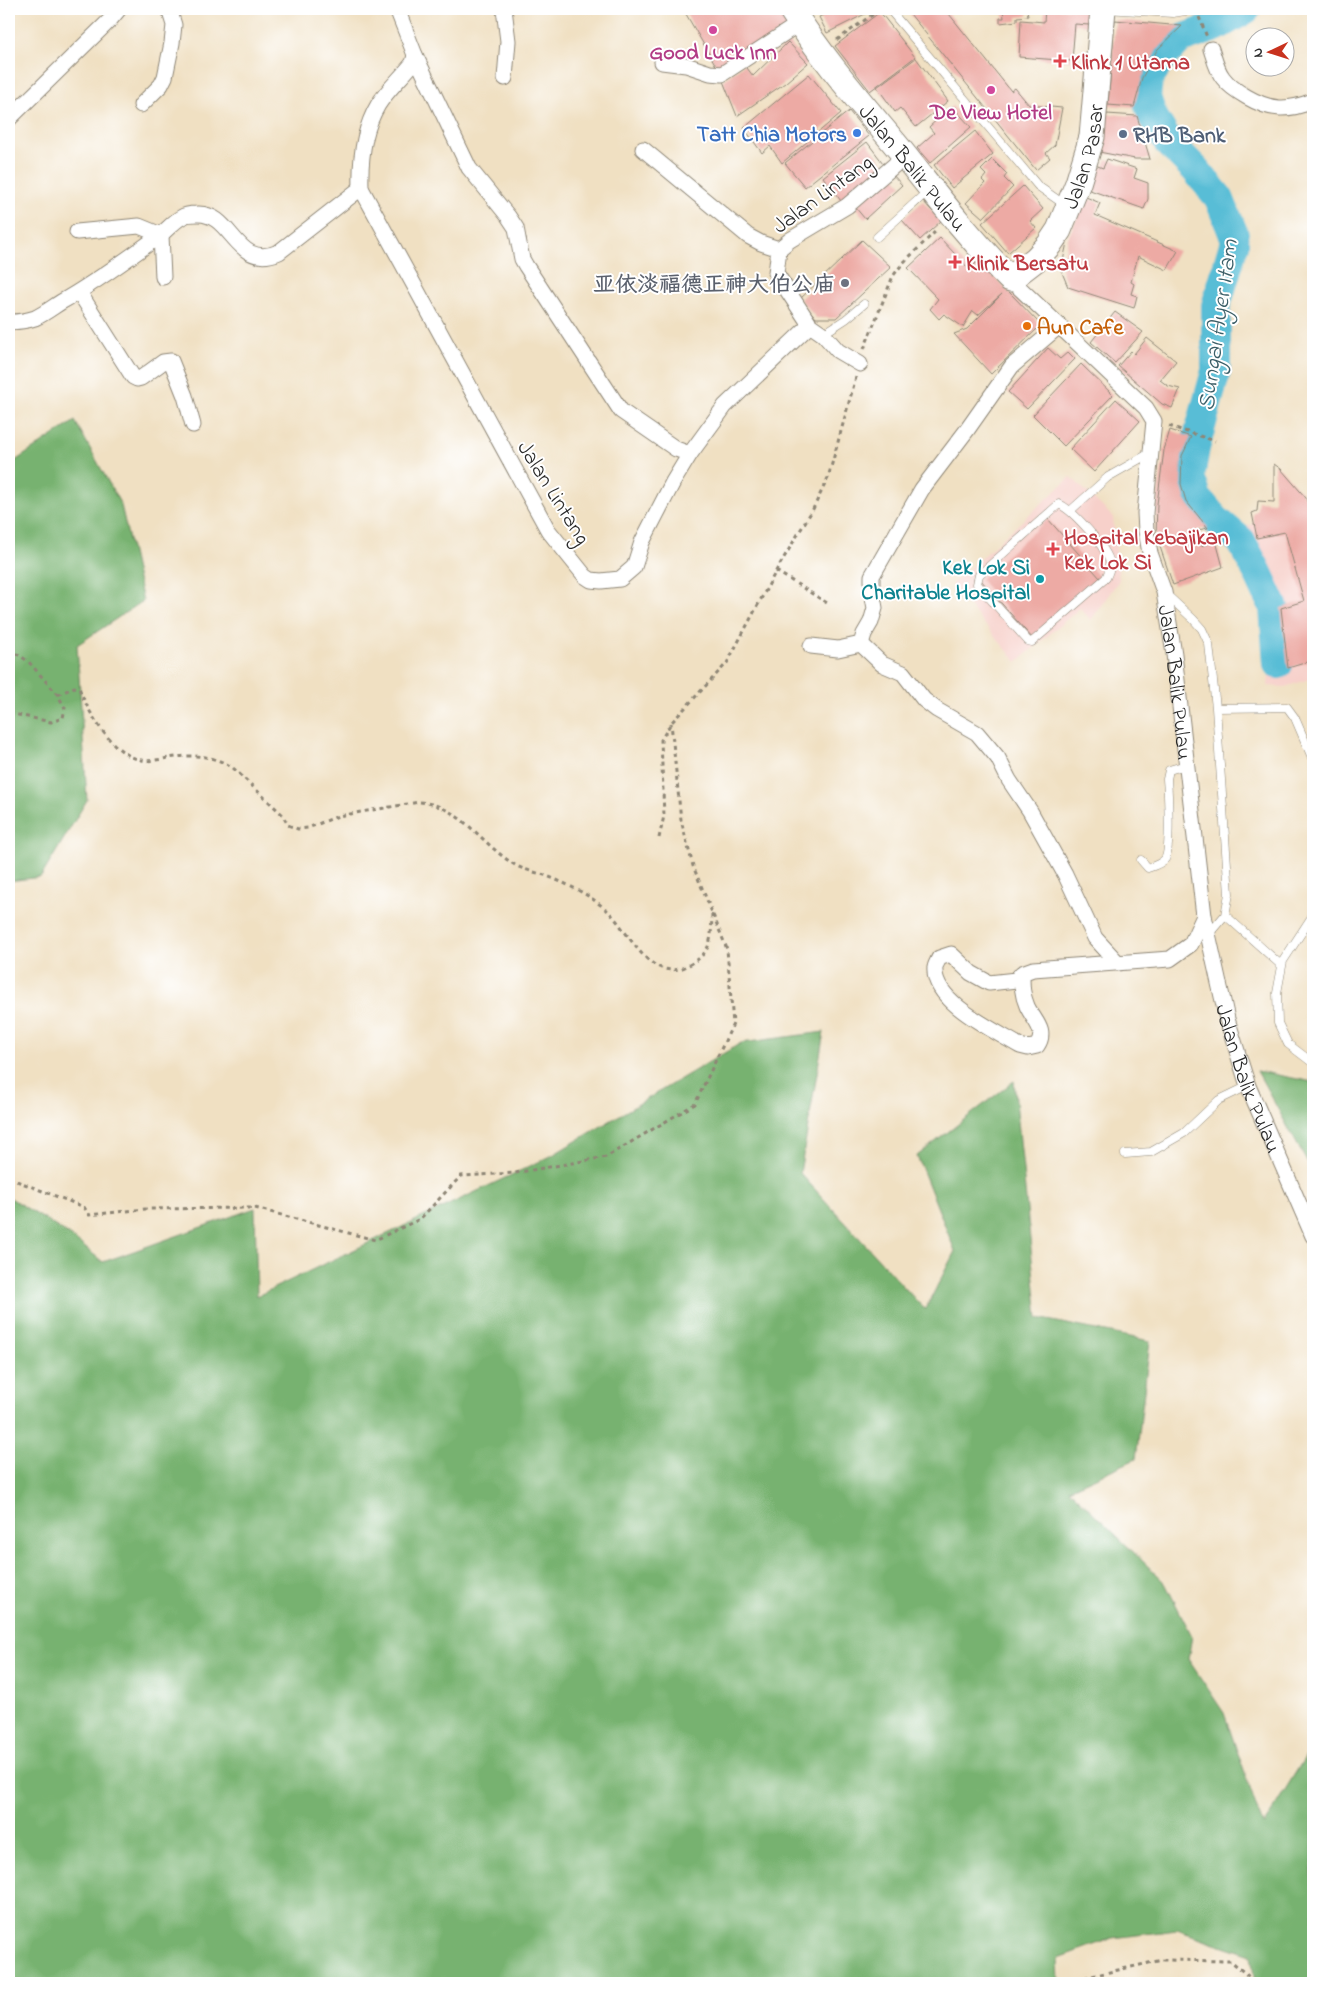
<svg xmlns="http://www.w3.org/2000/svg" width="1322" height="1992" font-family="'Indie Flower','LXGW WenKai TC',sans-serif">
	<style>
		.built { fill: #f7d0ca }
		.forest { fill: #77b270; stroke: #516e4e }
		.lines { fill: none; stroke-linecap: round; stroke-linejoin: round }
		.river { stroke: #58bdd6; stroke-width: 30 }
		.building { fill: #edaaa4 }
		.lane-casing { stroke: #8e8676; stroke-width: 9 }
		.street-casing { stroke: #8e8676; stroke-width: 17 }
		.primary-casing { stroke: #8e8676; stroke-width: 27 }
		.path { stroke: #8e8676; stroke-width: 3; stroke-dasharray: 4 4; stroke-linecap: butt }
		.lane { stroke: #fff; stroke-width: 8 }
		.street { stroke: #fff; stroke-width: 15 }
		.primary { stroke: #fff; stroke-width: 25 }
		.hotel-dot { fill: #d1479c; stroke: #fff; stroke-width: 2 }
		.health-dot { fill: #e0444e; stroke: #fff; stroke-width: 2 }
		.shop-dot { fill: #3f7fe0; stroke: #fff; stroke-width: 2 }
		.service-dot { fill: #5c6f8a; stroke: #fff; stroke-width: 2 }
		.worship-dot { fill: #6b7280; stroke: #fff; stroke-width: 2 }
		.food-dot { fill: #e8710a; stroke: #fff; stroke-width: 2 }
		.culture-dot { fill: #0f9aa8; stroke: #fff; stroke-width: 2 }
		.labels { text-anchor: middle; stroke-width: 4; stroke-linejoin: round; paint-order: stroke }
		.hotel-label { font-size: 22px; font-weight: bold; fill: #b23c85; stroke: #fff }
		.health-label { font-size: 22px; font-weight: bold; fill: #be3a42; stroke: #fff; text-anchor: start }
		.shop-label { font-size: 22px; font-weight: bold; fill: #366cbe; stroke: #fff; text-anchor: end }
		.service-label { font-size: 22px; font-weight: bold; fill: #4e5e75; stroke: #fff; text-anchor: start }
		.street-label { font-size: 22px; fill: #2b2b2b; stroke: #fff }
		.worship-label { font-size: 22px; font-weight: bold; fill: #5b616d; stroke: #fff; text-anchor: end }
		.food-label { font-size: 22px; font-weight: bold; fill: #c56008; stroke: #fff; text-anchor: start }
		.culture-label { font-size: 22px; font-weight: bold; fill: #0d838f; stroke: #fff; text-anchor: end }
		.water-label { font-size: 24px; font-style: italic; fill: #3b5e67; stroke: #fff }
	</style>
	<rect width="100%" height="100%" fill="#fff"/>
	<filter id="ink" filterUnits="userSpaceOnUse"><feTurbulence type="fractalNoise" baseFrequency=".02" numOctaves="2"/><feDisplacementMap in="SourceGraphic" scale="10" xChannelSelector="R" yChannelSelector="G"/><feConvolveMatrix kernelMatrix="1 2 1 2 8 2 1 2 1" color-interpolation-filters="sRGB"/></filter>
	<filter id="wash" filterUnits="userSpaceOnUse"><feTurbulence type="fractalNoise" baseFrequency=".0096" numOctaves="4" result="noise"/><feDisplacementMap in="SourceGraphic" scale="20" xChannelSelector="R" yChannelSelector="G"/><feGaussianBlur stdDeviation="1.12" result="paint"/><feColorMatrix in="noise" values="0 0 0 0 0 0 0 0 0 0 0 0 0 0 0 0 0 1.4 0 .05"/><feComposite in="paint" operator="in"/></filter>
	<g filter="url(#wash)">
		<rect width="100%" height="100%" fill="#f0e0c2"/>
		<path class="built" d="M1274 464 1281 469 1306 498 1313 520V678L1285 687 1268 686 1270 664 1287 663 1279 599 1244 528 1254 523 1252 513 1257 511 1258 501 1274 502Z
			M1071 477 1113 517 1119 580 1091 620 1080 608 1017 662 951 585Z"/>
		<path class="forest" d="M75 421 121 505 143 601 77 645 87 800 41 877 9 881V465Z
			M824 1032 800 1173 925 1310 955 1251 917 1156 1014 1081 1038 1318 1150 1341 1136 1459 1069 1489 1165 1583 1192 1636 1188 1659 1224 1713 1263 1826 1313 1744V1983H1255L1251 1955 1177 1930 1113 1938 1058 1958 1059 1983H9V1197L68 1234 103 1262 255 1208 257 1296 551 1156 741 1043Z
			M1257 1071 1313 1082V1173Z"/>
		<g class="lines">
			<path class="river" d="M1246 9 1215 27 1179 40 1162 58 1148 79 1146 97 1152 115 1168 142 1195 169 1219 198 1234 235V244L1216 306V371L1195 448 1190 477 1197 498 1216 520 1241 541 1257 571 1274 608 1278 664"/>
		</g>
		<g id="blocks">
			<path class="building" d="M683 9H777L788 27 718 69Z
				M836 9H875L827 33 819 17Z
				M906 9H945L1011 91 1015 88 1029 105 1062 108 1055 145 1046 153 1050 158 1036 170Z
				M1003 9H1027L1028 16 1017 17V21L1000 23V18H1004Z
				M1045 9H1090L1089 25 1075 24 1072 61 1019 57 1021 20 1044 22Z
				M880 12 915 57 870 91 835 46Z
				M1115 20 1182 26 1157 50 1142 78 1134 107 1108 105Z
				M788 42 808 63 785 83 737 116 723 81 744 64 753 76Z
				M916 58 948 101 916 127 900 108 895 112 877 87Z
				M809 74 841 113 782 163 770 146 762 153 744 128Z
				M952 106 971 127 930 163 917 148 934 133 929 127Z
				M849 111 869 136 805 187 785 163Z
				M1107 114 1137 116 1150 159H1135L1099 152Z
				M975 131 993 154 952 188 934 165Z
				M867 142 886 167 841 201 823 177Z
				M992 159 1007 174 1004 178 1013 187 983 218 966 203 985 183 982 180 986 175 981 170Z
				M1107 159 1137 169 1134 178 1148 183V199L1144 209 1087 189 1095 165 1103 168Z
				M892 174 902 185 865 219 855 207Z
				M1023 186 1043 209 1030 221 1036 228 1008 253 982 223Z
				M1086 197 1100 203 1095 215 1178 251 1167 270 1138 256 1131 282 1134 284 1131 294 1137 296 1134 308 1068 287 1061 270 1068 238Z
				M923 201 941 221 920 240 902 220Z
				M940 238 969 269 979 261 1041 325 991 374 954 334 967 329 1002 294 978 315 973 311 963 327 944 314 939 319 930 309 938 299 908 268Z
				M862 240 891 267 836 318H816L800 299Z
				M1115 312 1143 332 1115 363 1091 342Z
				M1147 338 1176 361 1160 380 1168 386 1180 389 1172 408 1162 404 1118 366 1131 351 1134 354Z
				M1048 348 1060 359 1068 352 1075 359 1027 409 1008 392Z
				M1081 364 1113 395 1064 446 1033 415Z
				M1116 399 1140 421 1094 472 1070 449Z
				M1170 430 1191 437 1182 456 1181 484 1186 501 1208 528 1198 530 1201 546 1216 541 1223 567 1173 585 1156 535 1157 504 1164 450Z
				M1274 464 1281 469 1306 498 1313 520V665L1311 661 1288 668 1281 608 1304 601 1285 532 1257 538 1252 513 1257 511 1258 501 1274 502Z
				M1048 519 1100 578 1032 638 980 579Z
				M1313 721V735L1309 733Z"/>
		</g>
	</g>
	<g filter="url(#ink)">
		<use href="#blocks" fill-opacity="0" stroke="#8e8676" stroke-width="1"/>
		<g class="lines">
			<defs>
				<path id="lane" d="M889 9 1038 186 1065 205
					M1105 9 1173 13 1191 10
					M877 237 928 191
					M823 334 846 319 864 304
					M1059 504C1073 510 1107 548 1110 563 1111 569 1108 573 1106 578L1032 642 1028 641 977 584 979 575Z
					M1070 511 1108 477 1152 452
					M1167 595 1193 619 1202 629 1209 644 1216 708 1229 894 1225 915 1208 935
					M1216 708 1287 707 1295 718 1313 760
					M1141 860 1148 868C1154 866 1161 864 1165 859 1171 851 1168 791 1167 779L1169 770 1186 765
					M1225 915 1282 966
					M1313 915 1283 961 1277 993 1278 1023 1288 1044 1313 1063
					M1125 1154 1151 1152 1184 1133 1219 1100 1248 1086"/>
				<g id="street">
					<path d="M397 9 415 55 469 168 508 216 516 228 522 259 526 266 621 411 676 449 690 454"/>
					<path d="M504 9 508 41 505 78"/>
					<path d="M1211 49C1214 58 1217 71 1223 78 1229 86 1238 92 1247 97 1271 111 1288 111 1313 101"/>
					<path d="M415 55 413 63C402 77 387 90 378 105 363 130 360 159 361 188L548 530 585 576 591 580 601 581 620 579 634 567 642 542 673 482 690 454 725 406 810 325"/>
					<path d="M662 62 686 65 710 73 722 74 800 23"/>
					<path d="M141 105 161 85 165 77 172 43 174 25 169 9"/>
					<path d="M9 119 109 21 119 9"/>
					<path d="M643 149 748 236 761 243 779 249"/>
					<path d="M77 232 139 226 161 235 163 277"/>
					<path id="s1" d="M1010 279 1146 408 1154 421 1145 513 1146 531 1150 553 1164 592 1174 654 1204 916 1227 1019 1248 1086 1313 1236"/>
					<path d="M79 292 133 377 137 379 141 378 163 362 171 361 185 396 193 425"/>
					<path d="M9 322C18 322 26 321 35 318 44 314 53 307 61 302 95 283 127 259 159 236 167 230 174 221 182 217 186 214 193 214 197 214 233 212 235 271 279 252L361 188"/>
					<path d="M860 364 838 351 823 334 810 325 776 273 779 249 790 240 847 206 905 156"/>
					<path d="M861 644 882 664 903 673 924 700 937 710 977 733 998 758 1009 780 1030 811 1065 874 1095 938 1118 963"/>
					<path d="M811 646 838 649 861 644 864 634 871 622 875 608 872 592V576L922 489 967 430 1012 366 1059 326"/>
					<path d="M1022 973C1022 985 1022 995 1027 1006 1033 1020 1048 1030 1037 1046L1028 1048 1020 1046C996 1031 932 1002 935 968 935 965 938 961 939 958L951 954 971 973 989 983 1016 980 1022 973 1033 969 1170 959 1191 944 1204 916"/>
				</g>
				<g id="primary">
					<path id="s2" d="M791 9C823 60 863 105 901 151 936 195 970 239 1010 279L1036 259 1049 245 1059 230 1078 183 1092 137 1103 9"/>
				</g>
			</defs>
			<use href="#lane" class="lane-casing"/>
			<use href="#street" class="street-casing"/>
			<use href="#primary" class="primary-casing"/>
			<path class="path" d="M1199 17 1207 37
				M837 40 879 10
				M864 349 893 276 903 263 938 229
				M1169 426 1215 441
				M776 571 827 603
				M9 649 28 661 58 695 65 708 63 718 51 722 9 713
				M58 695 74 687 79 688C88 712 113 756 142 760 150 762 161 759 169 758 191 754 212 755 232 767L282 814 288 825 298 829 308 828 338 816 419 802C458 804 481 843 512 863 522 870 536 872 547 876 564 883 580 890 594 900 599 904 605 908 609 912 631 934 650 986 689 965 713 952 711 938 712 914
				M659 838 664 816 661 740 671 723 727 663 776 571 813 509 828 478 856 377
				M9 1178 84 1207 89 1215 145 1209 255 1208 375 1240 420 1219 461 1176 515 1173 606 1157 695 1104 733 1024 727 949 693 866 681 820 671 723
				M1061 1983 1162 1960 1231 1961 1256 1983"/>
			<use href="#lane" class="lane"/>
			<use href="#street" class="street"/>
			<use href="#primary" class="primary"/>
		</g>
	</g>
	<g class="hotel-dot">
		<circle cx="713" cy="30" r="5"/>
		<circle cx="991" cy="90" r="5"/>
	</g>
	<g class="health-dot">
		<path d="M1057.5 53.5h5v5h5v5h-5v5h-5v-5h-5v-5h5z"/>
		<path d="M952.5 254.5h5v5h5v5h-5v5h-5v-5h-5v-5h5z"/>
		<path d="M1050.5 541.5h5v5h5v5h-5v5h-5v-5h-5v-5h5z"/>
	</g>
	<circle class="shop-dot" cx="857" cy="133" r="5"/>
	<circle class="service-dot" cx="1123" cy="134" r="5"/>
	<circle class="worship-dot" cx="845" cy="283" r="5"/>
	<circle class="food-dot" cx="1027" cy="326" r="5"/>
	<circle class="culture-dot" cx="1040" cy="579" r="5"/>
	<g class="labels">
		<g class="hotel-label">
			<text x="713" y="59">Good Luck Inn</text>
			<text x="991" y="119">De View Hotel</text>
		</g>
		<g class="health-label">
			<text x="1071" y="69">Klink 1 Utama</text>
			<text x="966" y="270">Klinik Bersatu</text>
			<text x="1064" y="544">Hospital Kebajikan<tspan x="1064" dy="25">Kek Lok Si</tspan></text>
		</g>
		<g class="shop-label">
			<text x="847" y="141">Tatt Chia Motors</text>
		</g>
		<g class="service-label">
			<text x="1133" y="142">RHB Bank</text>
		</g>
		<g class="street-label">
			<text dy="8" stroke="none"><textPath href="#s2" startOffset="496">Jalan Pasar</textPath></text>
			<text dy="8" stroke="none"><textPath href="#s2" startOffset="200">Jalan Balik Pulau</textPath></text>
			<text transform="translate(822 193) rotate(-36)" y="8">Jalan Lintang</text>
			<text transform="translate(555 492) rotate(58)" y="8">Jalan Lintang</text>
			<text dy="8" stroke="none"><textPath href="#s1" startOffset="468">Jalan Balik Pulau</textPath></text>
			<text dy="8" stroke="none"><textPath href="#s1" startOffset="872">Jalan Balik Pulau</textPath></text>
		</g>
		<g class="worship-label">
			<text x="835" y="291">亚依淡福德正神大伯公庙</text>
		</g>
		<g class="food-label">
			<text x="1037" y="334">Aun Cafe</text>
		</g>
		<g class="culture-label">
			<text x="1030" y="574">Kek Lok Si<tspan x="1030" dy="25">Charitable Hospital</tspan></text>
		</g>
		<g class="water-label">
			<text transform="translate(1217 325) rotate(-82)" y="8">Sungai Ayer Itam</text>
		</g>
	</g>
	<rect width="1322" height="1992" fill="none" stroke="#fff" stroke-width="30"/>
	<g transform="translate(1270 52) rotate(266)"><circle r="24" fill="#ffffff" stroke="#aaaaaa"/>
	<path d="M0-4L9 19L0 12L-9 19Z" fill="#c8321e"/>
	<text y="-8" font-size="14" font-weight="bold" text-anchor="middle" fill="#2b2b2b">N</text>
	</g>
</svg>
